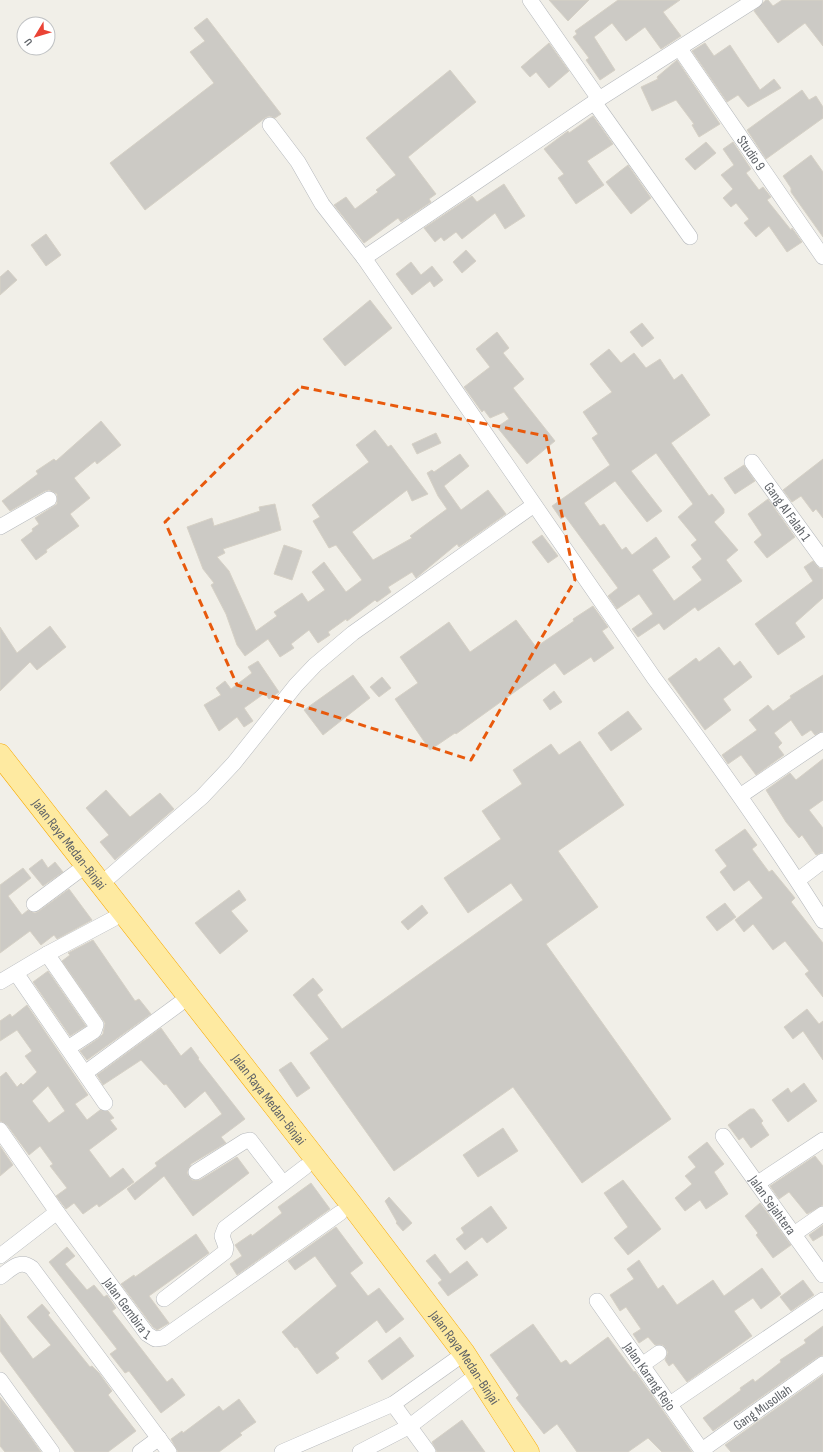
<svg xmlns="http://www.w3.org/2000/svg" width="823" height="1452" font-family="'Sofia Sans Condensed',sans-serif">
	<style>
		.building { fill: #cccac5; stroke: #d6d1c6; fill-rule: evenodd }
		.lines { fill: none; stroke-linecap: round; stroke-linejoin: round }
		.minor-casing { stroke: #b5b8bc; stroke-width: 16 }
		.trunk-casing { stroke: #f9ab00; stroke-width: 23 }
		.minor { stroke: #fff; stroke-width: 15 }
		.trunk { stroke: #feeaa1; stroke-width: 22 }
		.marked { fill: none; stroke: #e8590c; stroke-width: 3; stroke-dasharray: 8 5; stroke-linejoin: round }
		.labels { text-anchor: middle; stroke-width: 3.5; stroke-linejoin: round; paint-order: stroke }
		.street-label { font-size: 14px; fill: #5f6368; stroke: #fff }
	</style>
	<rect width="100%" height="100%" fill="#f1efe8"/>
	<path class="building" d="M549 0H589L568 21Z
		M618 0H680L663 12 681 36 661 49 645 27 626 41 612 23 594 37 615 70 600 80 586 60 589 58 573 37 577 34 575 31Z
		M766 0H768L773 6 782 0H823V46L805 23 778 43 754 11Z
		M207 18 281 114 275 118 269 116 265 118 145 210 110 163 214 83 190 52 205 41 194 28Z
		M549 43 569 71 549 88 536 72 530 77 521 67Z
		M705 43 714 56 730 45 760 90 774 79 781 88 748 107 738 95 727 102 692 51Z
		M677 60 720 124 699 137 692 125 694 124 676 100 652 111 641 87 658 79 657 77Z
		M450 70 476 102 408 157 436 194 429 199 431 202 401 222 398 218 364 243 334 205 346 197 355 209 378 192 376 190 396 175 366 138Z
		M802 90 809 100 816 96 823 107V118L766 159 747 130Z
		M593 116 613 144 587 161 604 185 576 204 558 178 564 174 544 149 568 131 569 133Z
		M706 142 716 153 695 170 685 159Z
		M733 142 751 169 746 173 759 190 763 187 771 197 767 200 791 230 792 228 802 242 787 252 769 226 756 237 744 223 749 219 736 203 731 207 723 198 733 189 721 175 734 165 723 149Z
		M811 155 823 172V237L791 192V188L783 176Z
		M628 165 651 198 631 214 606 182Z
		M504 184 525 216 505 229 495 213 462 239 456 232 444 241 441 237 435 242 424 228 472 196 477 202Z
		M46 234 61 255 46 266 31 245Z
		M466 250 476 261 462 273 453 262Z
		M411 262 421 275 432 266 443 280 434 287 430 281 412 295 396 274Z
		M8 270 17 280 0 295V277Z
		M370 300 392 328 345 366 323 339Z
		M642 323 654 338 642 347 630 332Z
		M497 332 509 348 503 353 524 379 513 388 555 441 527 464 497 427 509 419 504 412 490 418 484 410 482 412 464 387 490 367 476 349Z
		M609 349 621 363 634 353 646 368 660 359 674 380 682 374 710 415 671 443 709 496 712 494 724 509V513L714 522 738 550 726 560 742 581 698 611 695 607 664 630 659 623 638 637 632 629 653 614 639 594 617 609 608 596 618 588 565 516 561 519 552 506 610 465 592 438 598 434 583 412 612 392 590 364ZM656 453 693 504 678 517 697 540 691 545 702 559 692 567 702 580 674 601 652 570 670 557 656 537 632 555 626 547 622 550 604 524 600 526 584 503 615 481 647 522 662 511 631 471Z
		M101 421 121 445 97 464 95 461 74 478 90 498 70 514 79 526 46 550 47 552 36 560 21 540 33 531 32 529 39 524 35 518 57 504V494L49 490 45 491 10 511 2 501 38 474 36 471 54 459 56 461Z
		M375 430 388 447 391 445 428 494 412 501 407 490 352 532 373 560 412 538 410 536 447 509 438 496 427 473 432 470 434 472 460 454 469 466 444 486 461 510 488 490 506 514 459 547 457 544 416 578 412 572 388 587 391 592 377 602 375 600 347 621 346 619 328 632 330 635 318 643 309 630 291 644 294 648 280 657 268 639 245 656 237 645 226 614 211 585 214 583 203 569 187 527 212 518 214 526 260 511 259 507 275 504 281 530 223 549 225 553 217 557 229 571 256 631 277 616 274 612 302 593 308 602 325 590 312 572 324 562 346 592 362 580 336 545 329 548 313 521 320 517 312 505 369 462 356 445Z
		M436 433 441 443 417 454 412 444Z
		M823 459V518L816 509 813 512 801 496 792 502 783 490Z
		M744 465 755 481 735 494 724 478Z
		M768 499 795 537 767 558 754 542 762 535 748 514Z
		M542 535 558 556 548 563 532 542Z
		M284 545 302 551 292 580 274 574Z
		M813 561 819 568 823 569V598L795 623 805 637 778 655 755 624 813 581 804 567Z
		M593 606 608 627 602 631 614 648 594 662 591 657 564 675 555 663 456 734 455 733 430 750 395 699 418 683 400 657 449 622 470 652 516 620 536 647 574 621 573 619Z
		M50 626 66 647 37 670 30 662 0 691V627L17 653Z
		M719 647 734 666 740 661 752 677 723 699 731 710 705 730 668 679 696 658 699 662Z
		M258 661 279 692 269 699 265 693 244 708 253 721 244 727 237 717 219 731 204 705 221 695 216 688 225 681 231 689 252 673 248 667Z
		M353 675 370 698 323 735 304 710Z
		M823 675V731L815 735 811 730 802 736 791 720 774 733 782 743 778 747 784 755 756 775 741 755 728 764 722 755 757 730 749 720 768 705 773 711 791 698 790 696Z
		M382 677 391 688 379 697 370 687Z
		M554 691 562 702 550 710 543 700Z
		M628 711 642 729 611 751 598 733Z
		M580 741 624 805 558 851 598 907 546 944 671 1119 582 1183 513 1087 394 1171 310 1053 329 1039 293 995 313 978 323 990 317 995 342 1029 523 900 511 883 468 913 444 878 501 839 482 811 522 784 513 770 551 744 559 755Z
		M823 759V800L809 810 823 828V852L816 855 802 835 799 838 786 822 766 790 790 773 796 780Z
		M106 790 130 817 160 793 174 809 115 860 100 842 109 835 86 808Z
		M745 829 757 845 752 849 769 872 772 870 795 898 791 902 823 943V997L805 974 809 971 785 941 773 950 753 924 744 932 735 920 763 898 749 880 734 891 720 872 727 866 715 850Z
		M42 859 48 868 55 862 63 872 43 886 29 869Z
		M23 868 31 878 8 896 22 915 28 910 35 913 39 911 69 889 92 920 57 939 54 935 41 945 30 931 0 953V885Z
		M239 890 246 900 231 911 248 931 220 954 195 923Z
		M725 903 736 917 717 931 706 917Z
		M422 905 428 913 408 930 401 922Z
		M93 940 135 1001 139 999 151 1014 87 1060 80 1051 99 1038 103 1034 105 1023 62 961 70 955 68 953Z
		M48 971 86 1026 70 1036 33 982Z
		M27 1005 88 1095 75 1104 87 1120 100 1110 108 1111 114 1118 110 1120 117 1129 89 1150 110 1178 123 1168 134 1182 99 1207 97 1204 83 1214 74 1203 66 1209 56 1196 67 1188 50 1166 53 1164 40 1146 29 1155 7 1125 0 1121V1077L6 1072 17 1087 21 1083 23 1085 37 1072 25 1056 32 1051 17 1030 0 1041V1021L10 1014 12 1017ZM48 1086 65 1111 49 1123 32 1101Z
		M807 1009 819 1024 823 1021V1060L803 1031 793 1039 784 1027Z
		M161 1028 181 1056 191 1047 199 1058 198 1059 245 1119 221 1137 226 1143 191 1164 187 1173 192 1180H200L237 1157 249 1173 193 1216 164 1176 135 1200 127 1189 157 1166 155 1163 222 1114 205 1091 185 1108 166 1084 164 1085 141 1060 103 1085 97 1075Z
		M291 1062 310 1088 297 1097 279 1070Z
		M804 1083 817 1101 788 1122 772 1100 788 1088 791 1093Z
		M750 1109H754L763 1121 761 1123 769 1135 751 1148 743 1137 739 1140 728 1125Z
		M503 1128 518 1151 478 1177 463 1155Z
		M707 1142 724 1164 714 1172 728 1194 706 1209 700 1200 685 1211 675 1198 692 1184 685 1176 696 1167 688 1157Z
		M0 1146 13 1165 0 1176Z
		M815 1156 823 1166V1205L807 1214 789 1192 779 1199 770 1186Z
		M623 1180 661 1229 628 1255 614 1238 628 1227 604 1193Z
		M311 1183 330 1209 237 1275 230 1264 242 1256 235 1245 251 1234 252 1236 282 1213 278 1207Z
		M389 1197 412 1223 403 1231 396 1223 397 1222 385 1201Z
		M760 1203 791 1245 773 1258 756 1235 758 1233 745 1216Z
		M491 1206 507 1228 487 1243 482 1237 465 1250 456 1239 464 1233 461 1228Z
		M823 1225V1235L813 1241 809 1235Z
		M336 1227 363 1263 350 1273 368 1296 379 1288 404 1319 386 1333 377 1320 335 1353 339 1358 317 1374 297 1347 295 1348 282 1332 337 1286 315 1256 295 1270 288 1261Z
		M196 1234 209 1253 149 1296 169 1323 157 1330 153 1327 121 1284 134 1275 135 1277Z
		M67 1247 75 1256 65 1264 87 1290 94 1285 104 1297 107 1295 116 1308 112 1311 167 1382 172 1378 185 1395 161 1413 129 1371 125 1373 110 1354 117 1349 49 1262Z
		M435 1254 450 1274 467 1261 478 1275 448 1296 438 1283 442 1280 426 1261Z
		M639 1260 658 1289 663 1285 677 1305 713 1280 724 1296 762 1268 781 1294 761 1309 753 1298 734 1311 752 1336 687 1382 673 1363 669 1366 665 1360 668 1352 663 1345H655L648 1337 639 1343 633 1334 641 1329 626 1307 620 1311 610 1295 634 1279 627 1269Z
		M803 1280 814 1295 791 1311 780 1297Z
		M42 1304 50 1313 48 1315 90 1367 92 1366 99 1373 112 1391 108 1395 136 1431 108 1452H75L0 1351V1314L33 1359 51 1345 27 1317Z
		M533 1324 561 1363 566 1360 570 1365 608 1337 634 1372 635 1371 692 1452H662L648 1438 628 1452H577L557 1424 544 1434 516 1398 519 1395 490 1355Z
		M823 1326V1355L818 1357 713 1431 703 1418 741 1390 740 1388 753 1379 755 1382 781 1362 780 1360 806 1343 804 1340Z
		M400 1337 414 1356 382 1380 368 1361Z
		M823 1375V1452H731L725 1445Z
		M0 1397 22 1425 41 1452H5L0 1446Z
		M239 1399 256 1422 240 1433 242 1435 219 1452H178L171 1439 182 1431 183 1433 219 1406 223 1411Z
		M462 1420 485 1452H437L432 1442Z"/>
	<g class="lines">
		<defs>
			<g id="minor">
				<path d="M530 0 599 99"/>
				<path id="s1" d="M680 49 823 257"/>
				<path d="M594 102 690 237"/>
				<path d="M270 125 298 162 322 204 364 258 654 678C713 757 770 837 823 921"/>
				<path d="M364 258 599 99 755 0"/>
				<path id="s2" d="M752 462 823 560"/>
				<path d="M0 527 49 499"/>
				<path d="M740 796 823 740"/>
				<path d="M798 880 823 861"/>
				<path d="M101 884 202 797 234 763 296 685 315 665 353 633 534 505"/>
				<path d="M34 904 77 872"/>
				<path d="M47 954 96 1025 94 1031 68 1048"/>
				<path d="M16 973 105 1103"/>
				<path d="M0 982 47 954 113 919"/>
				<path d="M85 1073 179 1004"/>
				<path id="s3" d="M0 1130 57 1212 147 1334 155 1339 163 1338 340 1213"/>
				<path id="s4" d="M723 1136 823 1275"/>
				<path d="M196 1172 245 1141 250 1140 283 1183"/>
				<path d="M758 1183 823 1140"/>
				<path d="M794 1234 823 1214"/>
				<path d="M0 1256 57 1212"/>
				<path d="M0 1277C10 1270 20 1258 32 1268L169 1452"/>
				<path d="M164 1299 225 1252 226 1247 222 1236 225 1228 305 1167"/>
				<path id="s5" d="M597 1301 703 1452"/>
				<path d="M642 1365 659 1353"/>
				<path d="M0 1380 52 1452"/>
				<path d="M393 1404 428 1452"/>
				<path d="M670 1404 823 1300"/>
				<path id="s6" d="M702 1450 823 1364"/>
				<path d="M140 1452 159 1438"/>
				<path d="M282 1452 393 1404 455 1360"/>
				<path d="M360 1452 410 1426 469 1381"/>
			</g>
			<g id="trunk">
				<path id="s7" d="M0 755 351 1204 464 1353 528 1452"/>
			</g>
		</defs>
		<use href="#minor" class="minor-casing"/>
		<use href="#trunk" class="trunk-casing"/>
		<use href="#minor" class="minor"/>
		<use href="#trunk" class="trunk"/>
	</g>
	<path class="marked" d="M301 387 546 436 575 580 471 760 237 685 165 522Z"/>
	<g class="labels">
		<g class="street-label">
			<text dy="5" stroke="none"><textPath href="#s1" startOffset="126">Studio 9</textPath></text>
			<text dy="5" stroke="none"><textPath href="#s2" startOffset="61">Gang Al Falah 1</textPath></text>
			<text dy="5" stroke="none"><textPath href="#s7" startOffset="113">Jalan Raya Medan-Binjai</textPath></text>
			<text dy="5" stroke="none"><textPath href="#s7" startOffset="437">Jalan Raya Medan-Binjai</textPath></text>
			<text dy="5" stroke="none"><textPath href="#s4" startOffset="85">Jalan Sejahtera</textPath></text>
			<text dy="5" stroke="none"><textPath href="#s3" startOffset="219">Jalan Gembira 1</textPath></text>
			<text dy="5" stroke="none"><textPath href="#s7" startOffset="761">Jalan Raya Medan-Binjai</textPath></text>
			<text dy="5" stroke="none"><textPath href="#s5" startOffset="92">Jalan Karang Rejo</textPath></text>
			<text dy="5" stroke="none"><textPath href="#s6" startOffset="74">Gang Musollah</textPath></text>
		</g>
	</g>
	<g transform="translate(36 36) rotate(232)"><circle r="19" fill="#ffffff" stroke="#bfc1c3"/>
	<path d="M0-3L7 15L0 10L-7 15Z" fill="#ea4335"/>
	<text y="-6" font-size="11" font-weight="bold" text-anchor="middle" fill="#5f6368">U</text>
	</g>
</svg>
